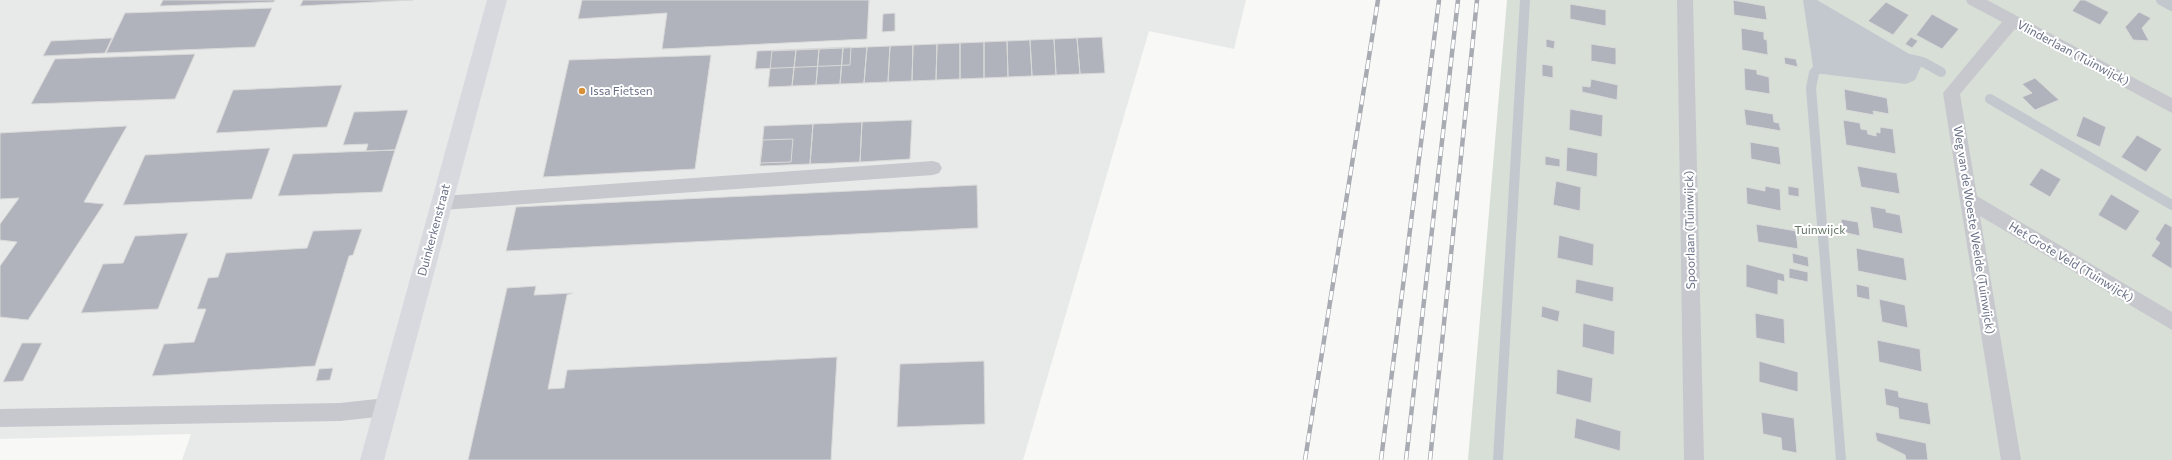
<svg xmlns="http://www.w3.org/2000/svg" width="2172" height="460" font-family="Commissioner,sans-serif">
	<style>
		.built { fill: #e8e9e9 }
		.green { fill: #d8dfd7 }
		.water { fill: #c3c8cf }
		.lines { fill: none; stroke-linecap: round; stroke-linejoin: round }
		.stream { stroke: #c3c8cf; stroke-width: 10 }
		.building { fill: #b0b3bc; stroke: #d9dad8 }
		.lane { fill: #c7c8cd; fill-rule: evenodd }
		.secondary { fill: #d8d9df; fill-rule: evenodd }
		.rail-casing { stroke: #a9abb3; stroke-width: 4.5 }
		.rail { stroke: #fff; stroke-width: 3; stroke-dasharray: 9; stroke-linecap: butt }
		.poi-dot { fill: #d89036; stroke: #fff; stroke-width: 1.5 }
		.labels { text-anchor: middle; stroke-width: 4; stroke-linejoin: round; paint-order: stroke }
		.street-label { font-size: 12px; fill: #697085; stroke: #fff }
		.poi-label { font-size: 12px; fill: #697085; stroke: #fff; text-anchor: start }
		.park-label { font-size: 12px; fill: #647766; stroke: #fff }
	</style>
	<rect width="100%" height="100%" fill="#f8f8f6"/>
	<path class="built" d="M0 0H1246L1234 49 1149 31 1023 460H182L191 434 0 439Z"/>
	<path class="green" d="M1507 0H2163L2172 4V460H1468Z"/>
	<path class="water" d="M1803 0H1817L1923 62 1915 80 1906 84 1814 73Z"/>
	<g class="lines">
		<path class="stream" d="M2161 0 2172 6
			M1910 59 1923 62 1941 72
			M1823 63 1814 73 1811 88 1841 460
			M1990 99 2172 205
			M1498 460 1525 0"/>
	</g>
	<path class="building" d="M163 0H275L274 2 160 6Z
		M303 0H413L300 6Z
		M582 0H869L867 39 662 49 667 13 578 19Z
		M1733 0 1765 6 1767 20 1734 15Z
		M2080 0H2085L2109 12 2100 25 2072 11Z
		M1886 2 1909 15 1893 35 1868 21Z
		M1570 4 1606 10V26L1570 19Z
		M272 8 255 47 106 53 125 13Z
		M2139 12 2151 18 2142 28 2149 41 2133 40 2125 27Z
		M895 13V31L882 32 883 14Z
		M1932 14 1959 29 1942 49 1916 35Z
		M1741 28 1764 32V39L1767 40 1768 55 1742 50Z
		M1102 37 1105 73 1080 74 1077 38Z
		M1911 37 1918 41 1912 48 1905 44Z
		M112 38 105 53 43 56 51 41Z
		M1077 38 1080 74 1056 75 1054 39Z
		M1054 39 1056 75 1032 76 1030 40Z
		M1546 39 1555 41 1554 49 1546 47Z
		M1030 40 1032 76 1008 77 1007 41Z
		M1007 41 1008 77 984 78V42Z
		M984 42V78L960 79V43Z
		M960 43V79L936 80 937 44Z
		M937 44 936 80 912 81 913 45Z
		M1591 44 1616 48V65L1591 61Z
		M913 45 912 81 888 82 890 46Z
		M890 46 888 82 864 83 867 47Z
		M851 47 850 65 755 69 757 51Z
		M867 47 864 83 840 84 843 48Z
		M843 48 840 84 816 85 819 49Z
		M819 49 816 85 792 86 796 50Z
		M796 50 792 86 768 87 772 51Z
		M195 54 175 99 31 104 55 59Z
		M711 55 695 169 543 177 569 60Z
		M1784 57 1796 59 1798 67 1785 64Z
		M1542 64 1553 66V78L1542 76Z
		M1744 68 1757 70V74L1769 77 1770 94 1745 90Z
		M2035 78 2059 100 2035 110 2022 97 2032 93 2022 84Z
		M1591 79 1618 85 1617 100 1582 92V86L1590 87Z
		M342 85 327 127 216 133 233 90Z
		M1844 89 1887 98 1889 114 1873 111 1874 115 1846 110Z
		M1570 109 1603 115 1602 137 1569 130Z
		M1744 109 1773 114 1774 122 1779 123 1781 131 1746 125Z
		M408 110 395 150 366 151 368 144 343 145 354 112Z
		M2083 116 2106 127 2100 147 2076 136Z
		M912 120 910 159 860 162 862 122Z
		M1843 120 1860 123 1861 129 1867 130 1868 134 1876 136V132L1880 133V127L1893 129 1896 154 1846 145Z
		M862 122 860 162 810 164 813 124Z
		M813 124 810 164 760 166 764 126Z
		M127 126 84 202 104 204 28 320 0 317V266L17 242 0 240V224L19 198 0 199V133Z
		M2137 135 2162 149 2146 172 2121 157Z
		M793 139 791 162 760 163 763 140Z
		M1750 142 1779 147 1781 165 1751 159Z
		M1567 147 1598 153 1597 177 1566 171Z
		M270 148 252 199 123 205 145 155Z
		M395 150 382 192 278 196 293 154Z
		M1545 156 1560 159V167L1545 165Z
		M1857 166 1897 173 1900 194 1861 187Z
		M2041 168 2061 179 2050 197 2029 185Z
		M1556 181 1581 187 1580 211 1553 205Z
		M977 185 978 228 506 251 516 207Z
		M1765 186 1780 189 1781 211 1747 204 1746 187 1765 191Z
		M1788 186 1799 188V197L1788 195Z
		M2111 194 2140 211 2126 231 2098 215Z
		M1870 206 1886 209V212L1900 215 1903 234 1873 228Z
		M1841 219 1858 222 1860 236 1842 232Z
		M2165 223 2172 227V269L2151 256 2160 243 2155 239Z
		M1756 224 1796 231 1798 249 1758 242Z
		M362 229 353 255 349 256 315 366 152 376 164 344 194 342 206 309H197L208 278 218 277 226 253 307 248 313 231Z
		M188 233 158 309 81 313 103 264 123 263 135 236Z
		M1559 235 1594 244 1593 266 1557 258Z
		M1856 248 1904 258 1907 281 1858 271Z
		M1792 253 1808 257 1809 267 1793 263Z
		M1746 264 1784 274 1785 282 1778 280V295L1746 287Z
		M1789 268 1808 272V282L1789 278Z
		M1576 279 1614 287 1613 302 1575 293Z
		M1856 284 1869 287 1870 300 1857 297Z
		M536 286 534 295 573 293 567 295 548 389 564 388 567 370 837 357 831 460H468L507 288Z
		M1879 299 1905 305 1908 328 1882 322Z
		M1542 306 1560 311 1558 322 1541 317Z
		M1755 313 1784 319 1785 344 1756 338Z
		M1583 323 1615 331 1614 355 1582 347Z
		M1877 340 1920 349 1922 372 1879 362Z
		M22 343H42L23 381 3 382Z
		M984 361 985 424 897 427 900 364Z
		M1759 361 1798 372V392L1759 382Z
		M333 368 330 380 316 381 319 369Z
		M1557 369 1593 378 1591 403 1556 394Z
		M1884 388 1898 391 1899 397 1928 403 1931 425 1899 419 1898 408 1886 405Z
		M1761 412 1794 418 1797 453 1782 450 1781 438 1763 434Z
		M1576 418 1621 431 1620 451 1574 438Z
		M1875 432 1926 443 1928 460H1906L1905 455 1877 441Z"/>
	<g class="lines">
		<path class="lane" d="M1677 0H1693L1704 460H1684Z
			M1966 0H1987L2172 98V113L2015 29 1960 94 1977 196 2172 312V330L1980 216 2021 460H2001L1943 93 2002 22 1968 4Z
			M933 161 939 163 942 168 939 173 933 175 442 210 436 208 433 203 436 198 442 196Z
			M386 398 393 401 396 407 393 413 386 416 340 421 0 427V409L340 403Z"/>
		<path class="secondary" d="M487 0H507L384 460H360Z"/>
		<defs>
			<path id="rail" d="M1305 460 1378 0
				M1381 460 1439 0
				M1406 460 1458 0
				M1430 460 1477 0"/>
		</defs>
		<use href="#rail" class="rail-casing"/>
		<use href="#rail" class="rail"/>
	</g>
	<circle class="poi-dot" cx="582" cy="91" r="4"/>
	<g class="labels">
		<g class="street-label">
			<text transform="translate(2073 53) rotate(28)" y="4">Vlinderlaan (Tuinwijck)</text>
			<text transform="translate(434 230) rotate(-75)" y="4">Duinkerkenstraat</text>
			<text transform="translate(1690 230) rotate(-91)" y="4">Spoorlaan (Tuinwijck)</text>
			<text transform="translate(1974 230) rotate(81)" y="4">Weg van de Woeste Weelde (Tuinwijck)</text>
			<text transform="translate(2071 262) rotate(31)" y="4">Het Grote Veld (Tuinwijck)</text>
		</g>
		<g class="poi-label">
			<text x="590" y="95">Issa Fietsen</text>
		</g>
		<g class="park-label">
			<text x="1820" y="234">Tuinwijck</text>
		</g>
	</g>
</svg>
